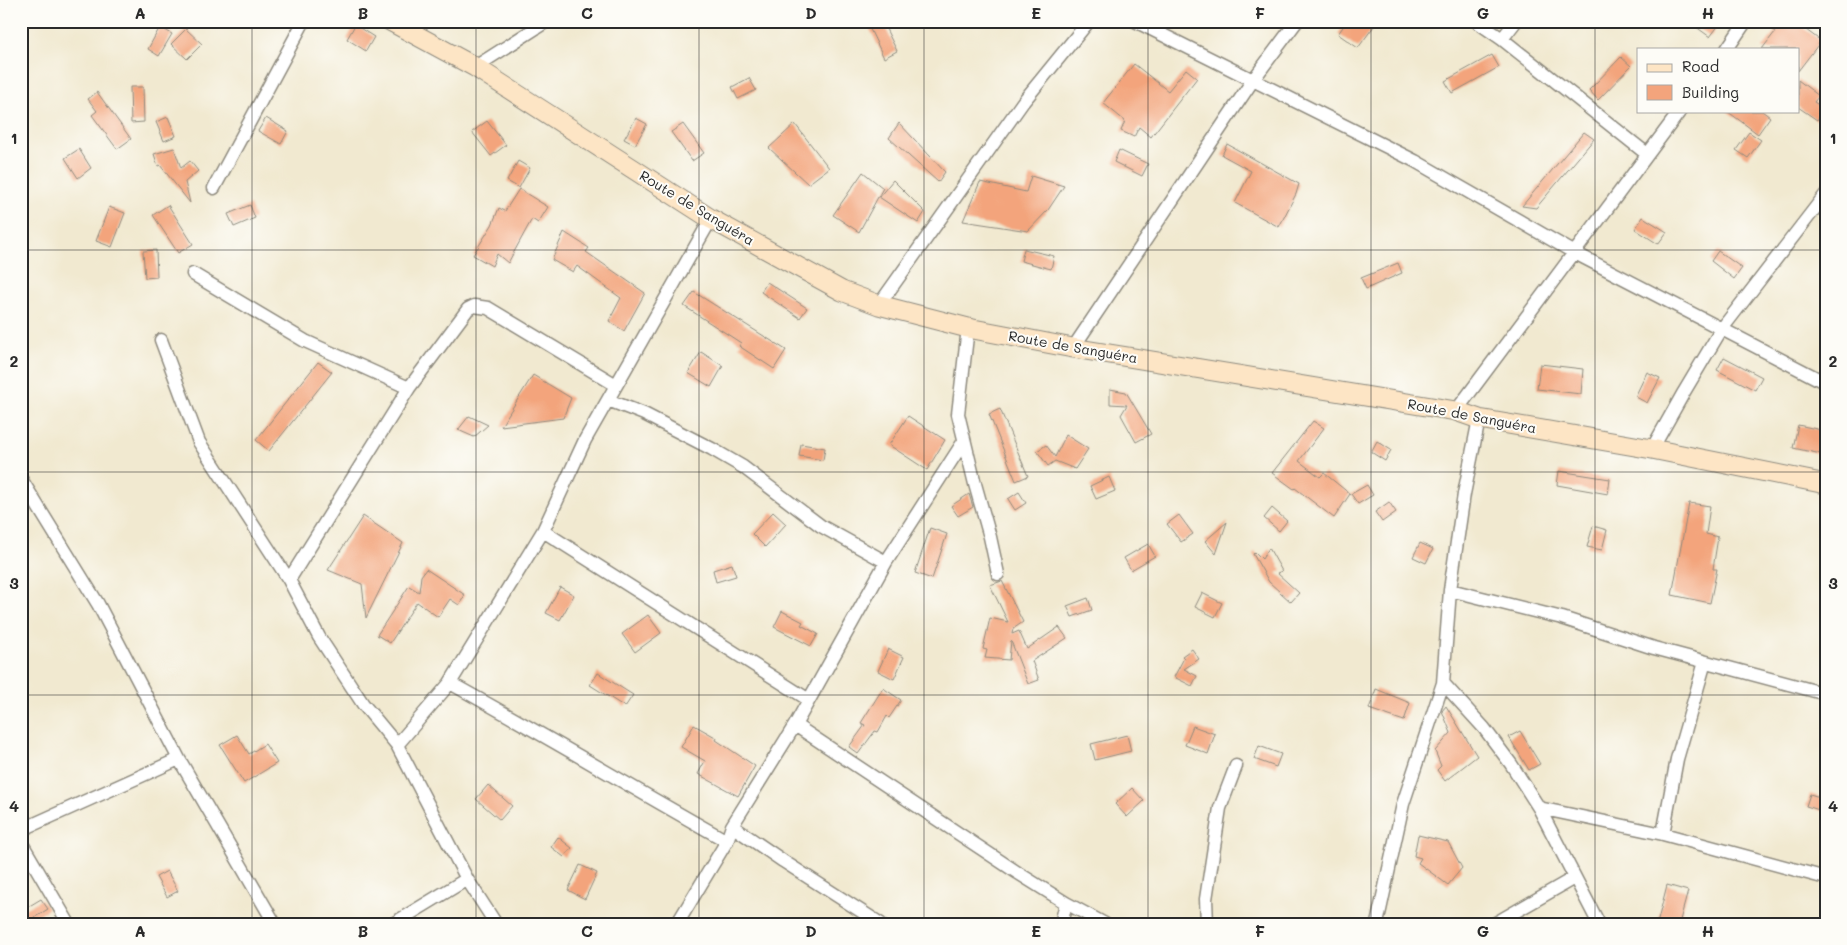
<svg xmlns="http://www.w3.org/2000/svg" width="1847" height="945" font-family="Mali,sans-serif">
	<style>
		.building { fill: #f3a47c }
		.lines { fill: none; stroke-linecap: round; stroke-linejoin: round }
		.street-casing { stroke: #8e8a7e; stroke-width: 15 }
		.secondary-casing { stroke: #8e8a7e; stroke-width: 21 }
		.street { stroke: #fff; stroke-width: 12 }
		.secondary { stroke: #fde5c5; stroke-width: 19 }
		.grid { fill: none; stroke: #2b2b2b; stroke-width: 1; stroke-opacity: 0.55 }
		.labels { text-anchor: middle; stroke-width: 4; stroke-linejoin: round; paint-order: stroke }
		.street-label { font-size: 14px; fill: #2b2b2b; stroke: #fdfcf7 }
		.neatline { fill: none; stroke: #2b2b2b; stroke-width: 2 }
		.grid-label { font-size: 16px; text-anchor: middle; font-weight: bold; fill: #2b2b2b }
	</style>
	<rect width="100%" height="100%" fill="#fdfcf7"/>
	<filter id="ink" filterUnits="userSpaceOnUse"><feTurbulence type="fractalNoise" baseFrequency=".02" numOctaves="2"/><feDisplacementMap in="SourceGraphic" scale="10" xChannelSelector="R" yChannelSelector="G"/><feConvolveMatrix kernelMatrix="1 2 1 2 8 2 1 2 1" color-interpolation-filters="sRGB"/></filter>
	<filter id="wash" filterUnits="userSpaceOnUse"><feTurbulence type="fractalNoise" baseFrequency=".0096" numOctaves="4" result="noise"/><feDisplacementMap in="SourceGraphic" scale="20" xChannelSelector="R" yChannelSelector="G"/><feGaussianBlur stdDeviation="1.12" result="paint"/><feColorMatrix in="noise" values="0 0 0 0 0 0 0 0 0 0 0 0 0 0 0 0 0 1.4 0 .05"/><feComposite in="paint" operator="in"/></filter>
	<g filter="url(#wash)">
		<rect width="100%" height="100%" fill="#f1e9d0"/>
		<g id="blocks">
			<path class="building" d="M866 21H882L897 51 884 58Z
				M1347 21H1367L1374 26 1358 48 1338 34Z
				M1688 21H1722L1710 37Z
				M1761 21H1794L1821 41 1798 71V49H1762L1775 32Z
				M355 25 374 37 366 51 347 39Z
				M160 27 172 34 159 56 148 49Z
				M186 29 202 44 187 59 171 44Z
				M1492 55 1499 67 1452 93 1445 81Z
				M1621 57 1631 66 1598 100 1589 90Z
				M1134 64 1168 91 1186 69 1197 78 1151 137 1139 127 1134 137 1121 131 1125 121 1103 103Z
				M749 78 756 90 738 99 732 87Z
				M1798 80 1819 96 1814 102 1825 109 1817 120 1798 107Z
				M130 87H143L144 122 131 123Z
				M97 92 131 139 117 149 92 115 97 111 88 99Z
				M1727 111H1762L1770 117 1758 134Z
				M168 117 176 136 164 141 156 122Z
				M266 118 288 131 281 144 258 131Z
				M636 118 647 124 635 145 624 139Z
				M487 121 506 145 491 156 472 132Z
				M899 123 945 172 938 182 889 138Z
				M683 124 704 153 692 161 671 132Z
				M795 124 829 168 808 184 769 148Z
				M1584 132 1594 139 1536 208 1522 206Z
				M1749 132 1761 140 1748 158 1736 150Z
				M1227 144 1299 184 1296 194 1279 227 1235 203 1251 171 1222 155Z
				M174 148 181 168 190 161 198 171 185 182 190 203 160 165 158 166 154 154Z
				M79 149 91 168 78 178 65 158Z
				M1119 150 1148 164 1142 176 1114 162Z
				M518 161 530 168 519 188 507 181Z
				M863 172 883 188 859 232 833 215Z
				M1031 176 1064 186 1048 210 1028 231 963 221 980 182 1026 192Z
				M893 180 925 212 918 223 879 197Z
				M519 189 548 207 538 223 532 219 508 263 497 254 492 266 473 255 492 225 499 208 505 211Z
				M168 205 193 244 178 253 153 215Z
				M250 205 255 218 234 227 228 214Z
				M109 207 125 213 112 247 96 241Z
				M1643 217 1667 232 1658 244 1635 229Z
				M564 232 589 248 586 252 645 293 624 331 609 321 621 298 577 266 573 272 552 260Z
				M1024 249 1054 256 1051 269 1021 261Z
				M156 250 157 277 145 278 143 251Z
				M1718 251 1742 268 1734 279 1711 261Z
				M1398 263 1402 273 1366 289 1361 278Z
				M767 282 807 308 800 318 761 292Z
				M694 292 786 350 774 369 739 346 741 343 684 306Z
				M701 352 723 366 711 387 688 373Z
				M1724 357 1762 377 1755 390 1717 370Z
				M318 362 332 372 269 451 256 440Z
				M1540 364 1583 369 1581 394 1537 389Z
				M1647 372 1660 378 1647 403 1636 397V395Z
				M533 375 571 398 563 418 501 426Z
				M1110 389 1126 392 1151 434 1136 442 1121 415 1127 405 1110 404Z
				M1000 409 1028 476 1016 481 989 414Z
				M469 416 488 425 474 437 458 430Z
				M908 416 945 440 927 470 889 445Z
				M1313 421 1324 428 1299 461 1320 477 1324 473 1350 494 1334 518 1295 488 1294 489 1272 473Z
				M1798 425 1826 431V455L1793 448Z
				M1066 435 1088 449 1075 469 1055 461 1048 466 1037 451 1046 445 1055 457Z
				M1377 441 1391 450 1385 461 1371 452Z
				M801 444 825 448 823 460 799 456Z
				M1559 471 1610 479 1608 494 1557 485Z
				M1109 477 1115 491 1096 499 1090 486Z
				M1367 485 1373 495 1358 504 1351 494Z
				M1019 492 1026 503 1015 510 1008 499Z
				M969 494 973 507 958 516 951 506Z
				M1389 502 1396 512 1382 522 1375 512Z
				M1689 503 1710 506 1706 534 1718 537 1713 569H1717L1710 603 1672 595Z
				M1272 508 1287 521 1279 531 1264 518Z
				M773 512 786 524 765 547 752 534Z
				M1179 515 1193 534 1181 542 1167 524Z
				M363 516 403 543 366 618 362 584 328 570Z
				M1227 522 1216 554 1205 541Z
				M1593 526 1607 530 1602 550 1587 547Z
				M930 528 947 534 932 579 915 573Z
				M1420 543 1433 549 1426 563 1413 557Z
				M1148 544 1155 556 1131 570 1124 558Z
				M1269 548 1282 571 1277 573 1299 593 1291 602 1269 582 1253 554 1255 552 1262 559Z
				M732 564 736 576 716 582 713 570Z
				M426 569 465 595 459 605 450 599 438 617 417 602 390 643 377 635 409 586 419 592 421 576Z
				M1002 581 1023 622 1013 629 1012 634 1019 631 1027 649 1059 627 1067 638 1032 661 1039 680 1028 684 1011 641 1009 660 985 658 987 650 983 649 990 618 1008 622 990 585Z
				M560 587 574 595 560 620 546 613Z
				M1202 593 1222 603 1215 617 1195 607Z
				M1088 598 1092 610 1072 617 1067 606Z
				M782 611 803 622 801 625 818 634 811 646 774 627Z
				M648 615 661 633 635 652 622 634Z
				M888 649 904 657 894 679 878 671Z
				M1192 649 1199 659 1184 669 1197 676 1192 686 1174 677 1184 658 1182 656Z
				M598 673 633 695 625 707 590 685Z
				M883 688 901 700 889 718 887 716 878 732 875 731 858 754 849 747 865 725 861 723Z
				M1376 689 1410 703 1404 721 1369 709Z
				M1446 706 1477 756 1445 781 1437 770 1441 766 1435 751 1451 733 1442 711Z
				M694 725 717 738 716 740 755 766 738 796 698 774 705 761 681 747Z
				M1193 726 1215 734 1208 754 1185 745Z
				M1520 731 1540 764 1529 770 1509 737Z
				M237 735 249 754 265 744 277 763 244 783 220 745Z
				M1127 735 1131 751 1095 760 1091 744Z
				M1259 746 1281 754 1276 767 1254 759Z
				M488 785 512 806 500 820 476 799Z
				M1132 788 1144 801 1127 817 1115 804Z
				M1810 794 1826 799V812L1806 806Z
				M1418 835 1448 842 1462 868 1448 885 1418 863 1421 858 1414 856Z
				M558 837 572 848 564 857 551 847Z
				M580 865 597 873 585 899 568 890Z
				M167 871 178 891 167 897 156 877Z
				M1667 885 1688 891 1679 924H1657Z
				M41 899 48 909 24 924H21V911Z"/>
		</g>
	</g>
	<g filter="url(#ink)">
		<use href="#blocks" fill-opacity="0" stroke="#8e8a7e" stroke-width="1"/>
		<g class="lines">
			<defs>
				<path id="street" d="M1135 21 1415 161 1575 253 1826 383
					M1476 21 1502 39 1647 154
					M1502 39 1516 21
					M1727 49 1746 21
					M475 67 547 21
					M214 188 304 21
					M193 274 305 341 409 388
					M879 305 1023 102 1089 21
					M968 328 958 414 975 484 990 537 998 574
					M161 340 199 442 289 580 319 637 363 704 397 745 467 879 496 924
					M1073 348 1253 80 1297 21
					M608 400 644 414 712 449 743 467 821 526 886 562
					M1456 411 1680 111
					M1652 449 1684 392 1721 330 1826 194
					M21 479 98 604 179 759 275 924
					M543 531 809 700
					M289 580 409 388 468 309 474 306 488 308 616 385
					M1450 590 1562 618 1654 648 1826 694
					M450 683C543 734 634 789 727 841
					M1443 683 1484 728 1511 764 1539 808 1599 924
					M795 725 1018 873 1066 903 1105 924
					M397 745 450 683 543 531 585 440 711 219
					M1539 808 1663 834 1826 878
					M732 826 783 861 881 924
					M21 830 179 759
					M1663 834 1677 759 1705 662
					M21 842 69 924
					M393 924 467 879
					M677 924 727 841 732 826 795 725 886 562 964 441
					M1061 924 1066 903
					M1207 924 1206 899 1220 808 1236 766
					M1377 924 1403 804 1443 683 1450 590 1464 494 1479 419
					M1494 924 1574 878"/>
				<path id="secondary" d="M390 21 475 67 711 219 842 291 879 305 968 328 1073 348 1456 411 1479 419 1652 449 1826 484"/>
			</defs>
			<use href="#street" class="street-casing"/>
			<use href="#secondary" class="secondary-casing"/>
			<use href="#street" class="street"/>
			<use href="#secondary" class="secondary"/>
		</g>
	</g>
	<path class="grid" d="M252 21V924M476 21V924M699 21V924M924 21V924M1148 21V924M1371 21V924M1595 21V924M21 250H1826M21 472H1826M21 695H1826"/>
	<g class="labels">
		<g class="street-label">
			<text transform="translate(697 208) rotate(31)" y="5">Route de Sanguéra</text>
			<text transform="translate(1073 347) rotate(10)" y="5">Route de Sanguéra</text>
			<text transform="translate(1472 416) rotate(11)" y="5">Route de Sanguéra</text>
		</g>
	</g>
	<rect width="1847" height="945" fill="none" stroke="#fdfcf7" stroke-width="55"/>
	<rect x="1637" y="48" width="162" height="65" fill="#fdfcf7" stroke="#a9a8a5"/>
	<rect x="1647" y="64" width="25" height="8" fill="#fde5c5" stroke="#a9a8a5"/>
	<text x="1682" y="72" font-size="15" fill="#2b2b2b">Road</text>
	<rect x="1647" y="85" width="25" height="15" fill="#f3a47c" stroke="#a9a8a5"/>
	<text x="1682" y="98" font-size="15" fill="#2b2b2b">Building</text>
	<rect x="28" y="28" width="1792" height="890" class="neatline"/>
	<g class="grid-label">
		<text x="140" y="19">A</text>
		<text x="363" y="19">B</text>
		<text x="587" y="19">C</text>
		<text x="811" y="19">D</text>
		<text x="1036" y="19">E</text>
		<text x="1260" y="19">F</text>
		<text x="1483" y="19">G</text>
		<text x="1708" y="19">H</text>
		<text x="14" y="144">1</text>
		<text x="1833" y="144">1</text>
		<text x="14" y="367">2</text>
		<text x="1833" y="367">2</text>
		<text x="14" y="589">3</text>
		<text x="1833" y="589">3</text>
		<text x="14" y="812">4</text>
		<text x="1833" y="812">4</text>
		<text x="140" y="937">A</text>
		<text x="363" y="937">B</text>
		<text x="587" y="937">C</text>
		<text x="811" y="937">D</text>
		<text x="1036" y="937">E</text>
		<text x="1260" y="937">F</text>
		<text x="1483" y="937">G</text>
		<text x="1708" y="937">H</text>
	</g>
</svg>
